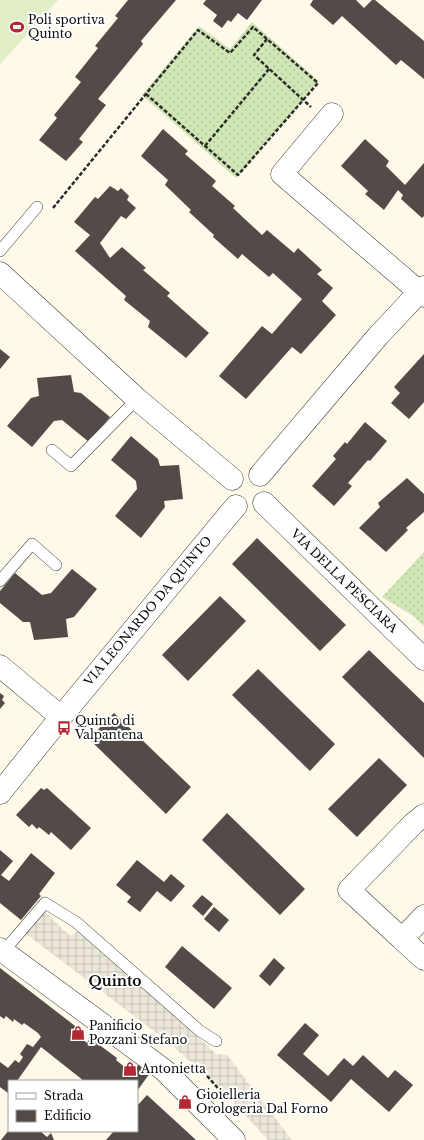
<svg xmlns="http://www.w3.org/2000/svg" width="424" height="1140" font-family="'Libre Baskerville',serif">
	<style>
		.grass { fill: url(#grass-dots) }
		.pitch { fill: #e1eec5 }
		.plaza { fill: url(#plaza-grid) }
		.building { fill: #524b47 }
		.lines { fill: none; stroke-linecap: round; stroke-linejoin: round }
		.service-casing { stroke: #3d3d3d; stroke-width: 12 }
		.minor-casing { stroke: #3d3d3d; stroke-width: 23 }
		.tertiary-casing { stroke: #3d3d3d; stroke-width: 23 }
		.path { stroke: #2c2c2c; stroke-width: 2.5; stroke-dasharray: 4 2; stroke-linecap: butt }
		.service { stroke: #fff; stroke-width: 11 }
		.minor { stroke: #fff; stroke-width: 22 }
		.tertiary { stroke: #fff; stroke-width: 22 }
		.labels { text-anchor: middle; stroke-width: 4; stroke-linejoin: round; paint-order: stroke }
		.poi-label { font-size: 12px; fill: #0a0a0a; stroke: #fff; text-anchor: start }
		.street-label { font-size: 12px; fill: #0a0a0a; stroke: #fff }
		.quarter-label { font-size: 14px; font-weight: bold; fill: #0a0a0a; stroke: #fff }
	</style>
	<defs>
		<pattern id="grass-dots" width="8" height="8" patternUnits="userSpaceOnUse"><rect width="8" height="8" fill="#d0e6b4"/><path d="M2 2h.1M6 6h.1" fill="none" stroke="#b1c499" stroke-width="1.8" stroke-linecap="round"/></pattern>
		<pattern id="plaza-grid" width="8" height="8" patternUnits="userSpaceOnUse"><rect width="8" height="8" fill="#ece6d9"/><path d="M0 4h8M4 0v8" fill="none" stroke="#c9c4b9"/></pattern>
	</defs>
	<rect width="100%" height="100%" fill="#fef9e8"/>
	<path class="grass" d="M252 22 319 81 236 178 142 95 199 26 230 49Z
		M424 552V626L412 615 382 597Z"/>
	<path class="pitch" d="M0 0H58L0 64Z"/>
	<path class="plaza" d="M45 912 70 936 80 930 164 1005 216 1054 227 1055 292 1140H268L213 1079 207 1076 163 1038 25 933Z"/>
	<path class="building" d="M128 0H176L141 41 143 44 98 99 106 105 79 139 83 142 66 161 39 140 57 118 54 115 81 82 75 77 98 48 95 46 118 18 115 16Z
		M206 0H262L247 20 238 13 231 22 228 20 222 28 213 21 217 15 203 4Z
		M313 0H356L364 8 372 0H375L424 41V79L401 60 396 65 342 16 333 25 310 5Z
		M163 129 188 151 185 154 216 181 212 186 235 206 233 208 262 235 267 230 294 253 298 248 322 270 317 274 333 288 322 301 336 315 301 354 292 347 246 399 219 376 262 326 272 334 302 299 273 273 269 277 242 254 238 259 213 237 214 235 189 212 191 210 165 185 168 180 141 156Z
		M365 139 389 161 386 166 405 185 424 163V216L422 218 401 199 403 195 398 190 384 210 365 194 368 191 341 166Z
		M110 186 118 191 121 188 129 196 127 200 136 208 126 219 121 216 100 243 110 258 122 247 146 268 143 270 170 293 167 296 209 333 186 358 148 327 150 321 124 300 126 296 75 251 90 235 74 222 95 197 98 199Z
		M0 349 10 357 0 369Z
		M424 354V402L409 419 391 403 400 393 394 387Z
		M71 375 74 392 81 393 110 417 89 442 62 420 54 421 32 447 7 426 31 398 39 396 37 378Z
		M365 422 387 441 370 461 368 460 348 483 352 486 334 506 312 486 336 459 333 456 345 442 347 444Z
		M131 436 158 459 160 466 179 465 183 499 164 501 165 507 141 538 115 516 137 489 136 481 111 460Z
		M407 478 424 494V512L406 528 408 530 386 552 359 528 380 507 378 503Z
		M257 538 346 625 320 651 232 564Z
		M72 569 97 589 74 617 66 619 68 637 34 640 30 622H23L0 603V591L15 573 42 595 51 593Z
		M220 596 246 621 188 681 162 655Z
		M369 650 424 703V758L342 677Z
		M258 669 335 744 310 771 232 695Z
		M0 693 4 696 2 700 5 703 0 709Z
		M114 713 191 787 166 814 89 739Z
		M379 758 407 785 357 837 328 809Z
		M41 788 44 790 47 788 91 828 71 850 51 832 49 835 39 827 37 829 32 824 29 827 16 815Z
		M227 813 305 889 280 915 202 840Z
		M0 850 13 861 1 875 9 881 31 853 55 873 39 894 41 896 21 920 0 903Z
		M137 860 164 882 171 874 185 886 171 902 157 891 140 912 127 902 131 897 116 885Z
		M202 895 213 904 203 916 192 906Z
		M214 907 229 920 219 932 204 919Z
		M182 946 232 988 214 1009 165 967Z
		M274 958 285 968 270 986 259 976Z
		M0 968 79 1029 75 1033 87 1043 90 1038 117 1058 116 1060 132 1073 139 1064 150 1073 137 1091V1081H84L41 1047 17 1081H9V1092L8 1093 0 1087V1062L8 1068 15 1060 19 1063 23 1057 20 1054 27 1044 33 1047 41 1037 38 1033 24 1023 22 1025 14 1019 13 1022 6 1016 4 1019 0 1016Z
		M305 1023 319 1035 303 1054 328 1076 344 1058 353 1066 363 1055 388 1078 395 1070 413 1085 389 1112 351 1079 331 1102 277 1055Z
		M147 1095 196 1140H106L114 1131H137V1106Z
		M9 1130V1131H40L47 1137 51 1133 54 1140H1Z"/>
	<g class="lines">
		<defs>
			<path id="service" d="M0 251 37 207
				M52 450 71 466 137 399
				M0 581 32 544 56 565
				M3 952 45 903 76 922 200 1031 216 1041"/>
			<path id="minor" d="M332 114 282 174 424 296
				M0 273 137 399 232 479
				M260 475 378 336 424 287
				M264 503 424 659
				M0 666 61 717
				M0 793 61 717 236 506
				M424 815 414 823 349 890 402 939 424 916
				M402 939 424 959"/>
			<path id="tertiary" d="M0 949 164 1070 234 1140"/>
		</defs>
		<use href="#service" class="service-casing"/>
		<use href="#minor" class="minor-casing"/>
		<use href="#tertiary" class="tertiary-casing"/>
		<path class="path" d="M267 39 254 55 311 107
			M205 146 269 69
			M53 208 198 30 230 53 253 27 318 83 238 175 146 94
			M207 1076 227 1098 224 1100"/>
		<use href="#service" class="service"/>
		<use href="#minor" class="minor"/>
		<use href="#tertiary" class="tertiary"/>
	</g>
	<defs>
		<symbol id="stadium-bare" viewBox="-9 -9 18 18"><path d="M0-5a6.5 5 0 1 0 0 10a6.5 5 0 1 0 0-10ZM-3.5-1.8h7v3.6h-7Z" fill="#b42834" stroke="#fff" stroke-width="2.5" paint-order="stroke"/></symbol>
		<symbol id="bus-bare" viewBox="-9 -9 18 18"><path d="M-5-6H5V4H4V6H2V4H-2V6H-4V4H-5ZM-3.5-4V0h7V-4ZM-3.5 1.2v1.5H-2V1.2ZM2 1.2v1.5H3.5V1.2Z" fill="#b42834" stroke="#fff" stroke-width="2.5" paint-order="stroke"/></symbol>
		<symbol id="shop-bare" viewBox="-9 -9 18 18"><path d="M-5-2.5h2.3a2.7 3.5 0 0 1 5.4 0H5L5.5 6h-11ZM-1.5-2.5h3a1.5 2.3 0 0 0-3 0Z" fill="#b42834" stroke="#fff" stroke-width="2.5" paint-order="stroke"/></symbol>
	</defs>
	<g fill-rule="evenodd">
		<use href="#stadium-bare" x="7" y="17" width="20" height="20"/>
		<use href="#bus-bare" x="54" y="718" width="20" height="20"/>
		<use href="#shop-bare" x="68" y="1023" width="20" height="20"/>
		<use href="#shop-bare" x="120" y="1059" width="20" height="20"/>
		<use href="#shop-bare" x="175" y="1092" width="20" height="20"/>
	</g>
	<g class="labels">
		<g class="poi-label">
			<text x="28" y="24">Poli sportiva<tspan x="28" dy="14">Quinto</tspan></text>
			<text x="75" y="725">Quinto di<tspan x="75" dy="14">Valpantena</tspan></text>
			<text x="89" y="1030">Panificio<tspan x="89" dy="14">Pozzani Stefano</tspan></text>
			<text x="141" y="1073">Antonietta</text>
			<text x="196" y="1099">Gioielleria<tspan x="196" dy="14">Orologeria Dal Forno</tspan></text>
		</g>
		<g class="street-label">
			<text transform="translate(344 581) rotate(44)" y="4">VIA DELLA PESCIARA</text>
			<text transform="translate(148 611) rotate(-50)" y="4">VIA LEONARDO DA QUINTO</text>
		</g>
		<g class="quarter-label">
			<text x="115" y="986">Quinto</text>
		</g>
	</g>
	<rect x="8" y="1080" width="130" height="52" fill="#ffffff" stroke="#9d9d9d"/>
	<rect x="16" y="1093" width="20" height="6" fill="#ffffff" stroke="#9d9d9d"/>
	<text x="44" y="1100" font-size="12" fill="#0a0a0a">Strada</text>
	<rect x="16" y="1110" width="20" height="12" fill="#524b47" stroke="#9d9d9d"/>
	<text x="44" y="1120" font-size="12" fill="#0a0a0a">Edificio</text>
</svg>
